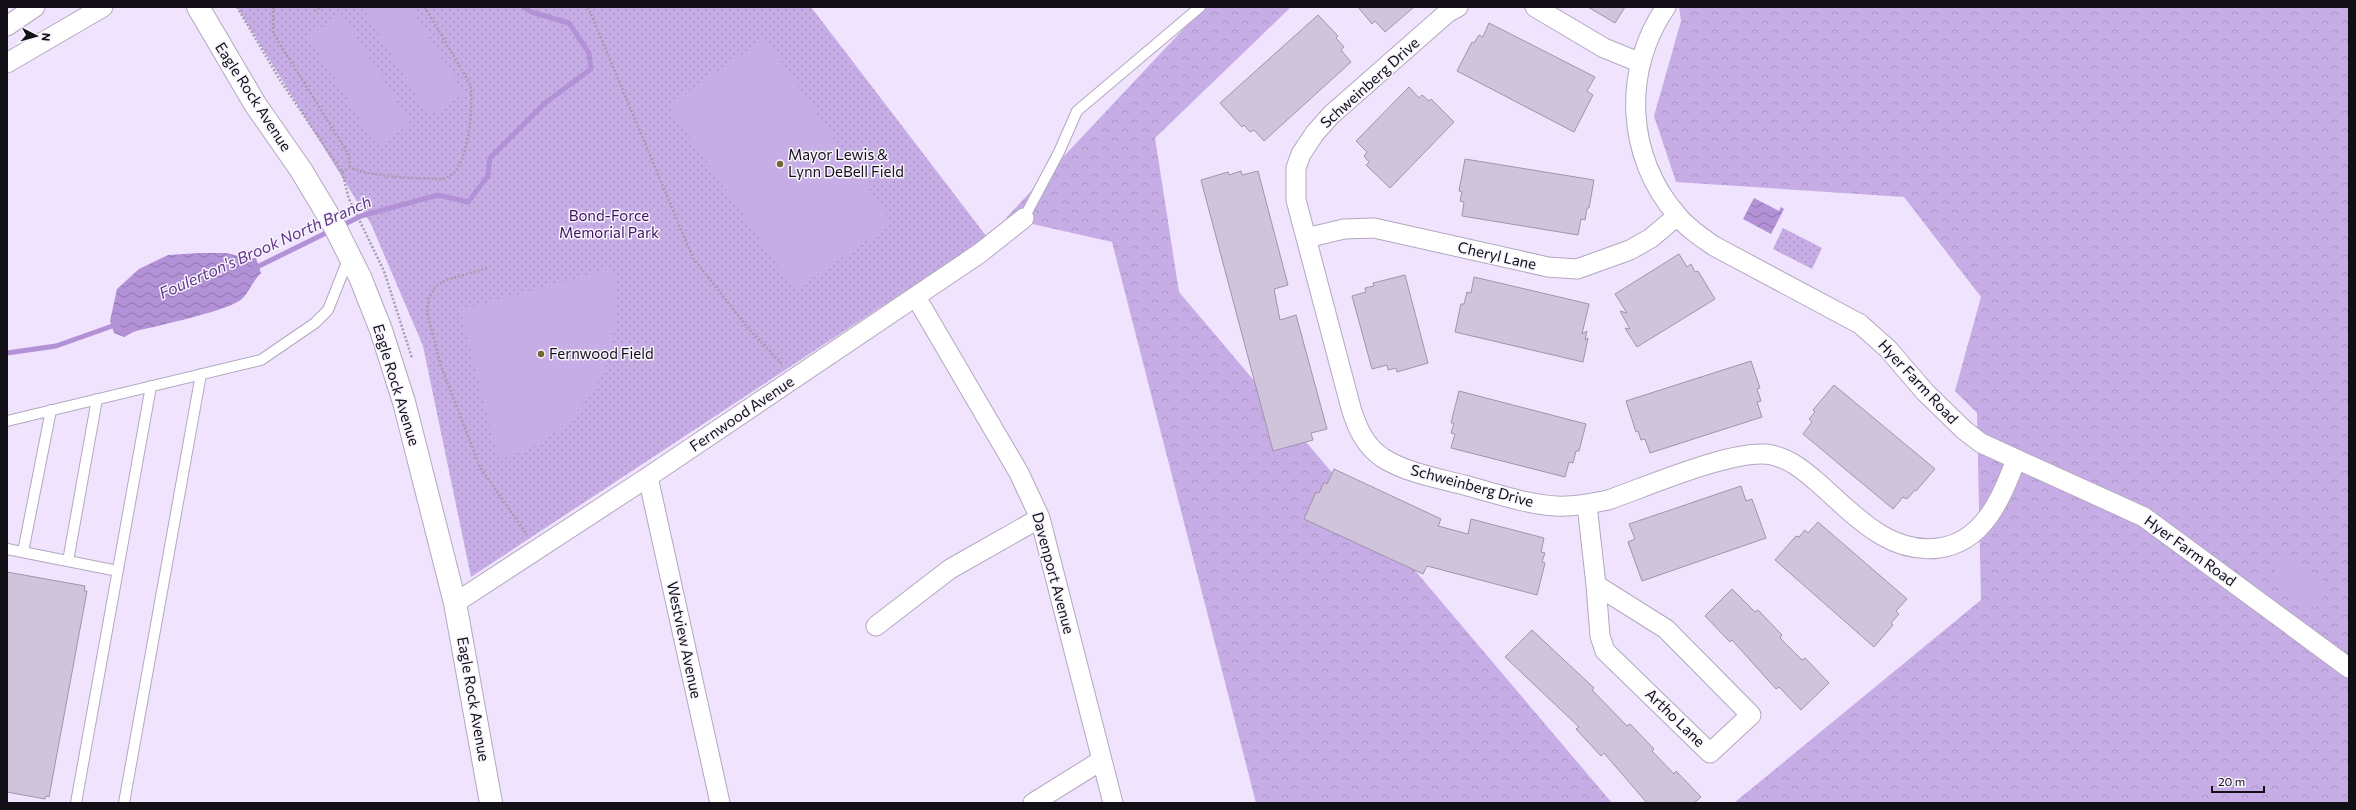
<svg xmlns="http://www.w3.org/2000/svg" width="2356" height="810" font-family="Commissioner,sans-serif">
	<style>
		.forest { fill: url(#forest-crowns) }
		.park { fill: url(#park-dots) }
		.pitch { fill: #c7ade5 }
		.water { fill: url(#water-waves) }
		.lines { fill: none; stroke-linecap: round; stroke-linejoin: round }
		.stream { stroke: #b291d6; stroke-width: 5 }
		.building { fill: #cfc4dc; stroke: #9f94ab }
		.lane-casing { stroke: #b3a8c0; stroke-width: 12 }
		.street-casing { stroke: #b3a8c0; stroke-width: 21 }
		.primary-casing { stroke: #b3a8c0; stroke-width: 24 }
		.path { stroke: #a59caf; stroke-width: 2.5; stroke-dasharray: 2 2; stroke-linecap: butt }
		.lane { stroke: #fff; stroke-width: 10 }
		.street { stroke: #fff; stroke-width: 19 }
		.primary { stroke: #fff; stroke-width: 22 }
		.poi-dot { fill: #736734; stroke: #f8f4fe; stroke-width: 1.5 }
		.labels { text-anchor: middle; stroke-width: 3; stroke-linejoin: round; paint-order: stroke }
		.street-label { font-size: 15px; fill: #120f17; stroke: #f8f4fe }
		.poi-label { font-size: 15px; fill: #120f17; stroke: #f8f4fe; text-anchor: start }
		.park-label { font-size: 15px; fill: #401062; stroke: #f8f4fe }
		.water-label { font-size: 16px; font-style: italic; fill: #623688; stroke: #f8f4fe }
	</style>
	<defs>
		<pattern id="forest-crowns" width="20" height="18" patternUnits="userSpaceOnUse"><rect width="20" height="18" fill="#c7ade5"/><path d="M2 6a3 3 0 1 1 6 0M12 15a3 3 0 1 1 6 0" fill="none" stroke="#aa94c4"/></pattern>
		<pattern id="park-dots" width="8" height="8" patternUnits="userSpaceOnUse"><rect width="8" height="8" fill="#c7ade5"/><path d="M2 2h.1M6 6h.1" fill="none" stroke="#aa94c4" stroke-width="1.8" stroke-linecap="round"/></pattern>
		<pattern id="water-waves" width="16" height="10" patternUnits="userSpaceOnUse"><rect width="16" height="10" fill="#b291d6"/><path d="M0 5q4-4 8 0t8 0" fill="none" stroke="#8f75ad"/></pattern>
	</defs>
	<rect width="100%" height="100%" fill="#efe3fd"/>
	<path class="forest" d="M1204 7H1291L1155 138 1179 292 1612 803H1256L1112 242 1006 218Z
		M1679 7H2349V803H1734L1981 600 1977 413 1955 391 1981 297 1904 197 1676 182 1654 116 1681 21Z"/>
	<path class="park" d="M237 7H811L987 237 471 577 423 346 371 224Z
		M1783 228 1822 248 1812 269 1773 249Z"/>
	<path class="pitch" d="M362 7H410L464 94 429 116Z
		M342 14 411 124 377 146 308 36Z
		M765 38 892 223 795 290 668 106Z
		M613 268C624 337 603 405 541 442 528 450 513 455 499 460L460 310Z
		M2287 554 2332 586 2315 609 2271 576Z"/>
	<path class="water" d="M1754 198 1779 211 1781 207 1784 209 1771 234 1743 219Z
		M200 253H226L247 258H256L261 273C253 281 250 290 243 298 230 311 155 326 133 332L124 337 114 333 110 321 117 289 139 269 168 255Z"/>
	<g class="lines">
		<path class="stream" d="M341 226 361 216 438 195 468 202 488 176 490 158 545 103 591 69 589 53 569 23 531 12 524 7
			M253 269 332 230
			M7 353 56 346 118 324"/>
	</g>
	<path class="building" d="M1358 7H1414L1385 32 1375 21 1372 24Z
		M1588 7H1625L1615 23Z
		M1318 15 1338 36 1336 38 1344 47 1341 50 1351 62 1264 141 1254 130 1250 132 1244 125 1242 127 1220 103Z
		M1489 23 1595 77 1587 91 1593 95 1574 132 1457 71 1472 42 1474 43 1479 35 1483 37Z
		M1409 87 1419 98 1422 95 1429 101 1431 99 1454 122 1390 188 1366 165 1369 162 1364 156 1367 152 1356 141Z
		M1465 159 1594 180 1589 208H1587L1585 220 1581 219 1578 235 1462 216 1464 202 1460 201 1462 192 1459 191Z
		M1241 171 1242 175 1258 171 1288 285 1274 289 1280 320 1296 315 1327 429 1311 433 1313 440 1273 451 1201 180 1228 172 1229 175Z
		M1679 254 1687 267 1691 264 1695 272 1698 271 1715 299 1637 347 1625 328 1630 329 1620 311 1627 313 1615 294Z
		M1405 275 1428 363 1397 372 1396 368 1388 370 1387 365 1372 369 1352 296 1366 292 1365 288 1374 286 1373 283Z
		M1474 277 1589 304 1582 334 1587 331 1585 340 1588 338 1583 362 1455 332 1461 304H1464L1467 292 1471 293Z
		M1751 361 1760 388 1757 389 1761 401 1757 402 1762 417 1650 453 1645 439 1641 440 1638 431 1636 432 1626 401Z
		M1834 385 1935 469 1916 491 1915 490 1907 499 1903 497 1893 509 1803 434 1812 422 1809 419 1815 412 1813 410Z
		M1459 391 1586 424 1579 451H1576L1573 463 1569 462 1565 477 1451 448 1455 434 1451 433 1454 423H1451Z
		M1334 469 1441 519 1438 526 1468 534 1471 519 1544 538 1541 552 1545 553 1542 562 1545 563 1537 595 1427 566 1423 574 1304 519 1316 492 1319 493 1324 482 1327 484Z
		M1741 486 1746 501 1752 499 1766 538 1642 581 1628 542 1635 539 1629 524Z
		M1818 522 1907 599 1896 611 1899 614 1891 623 1893 625 1874 647 1775 560 1796 536 1799 537 1805 530 1808 533Z
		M7 572 85 586 84 591H87L49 797 46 796 45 799 7 792Z
		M1732 589 1755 612 1758 610 1782 635 1780 638 1802 660 1805 658 1829 683 1801 710 1779 687 1776 689 1732 640 1730 642 1705 616Z
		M1532 630 1594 688 1592 690 1627 726 1630 724 1654 749 1652 751 1674 774 1676 771 1701 797 1694 803H1647L1604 753 1601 756 1576 729 1579 727 1505 657Z"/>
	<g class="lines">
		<defs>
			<path id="lane" d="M1024 218 1059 152 1077 111 1200 7
				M7 421 261 360 315 323 328 310 349 257
				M7 549 118 571
				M23 552 51 410
				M68 561 97 399
				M76 803 151 386
				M124 803 201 374"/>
			<path id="street" d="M1458 7 1447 13 1331 115 1315 133 1301 154 1296 168V200L1351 408C1357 428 1365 446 1383 458 1407 473 1437 478 1464 485 1494 493 1525 504 1556 506 1574 507 1590 504 1608 500 1646 487 1737 447 1772 455 1790 459 1803 470 1816 481 1852 512 1887 555 1939 548 1984 542 2001 498 2016 460
				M1535 7 1604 48 1641 63
				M1666 7C1622 70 1626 157 1677 215 1687 228 1701 237 1714 246L1860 324 1888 349 1925 392 1964 430 1981 443 2144 517 2349 668
				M7 26 35 7
				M7 63 103 7
				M1306 238 1344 229 1374 228 1548 267 1577 269 1630 250 1651 238 1677 216
				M916 297 1019 473 1040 518 1113 803
				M648 477 720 803
				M1587 505 1596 585 1666 629 1751 715 1710 753 1605 651 1600 636 1596 585
				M455 603 648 477 980 253 1024 218
				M876 626 950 569 1040 518
				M1033 803 1102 760"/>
			<path id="primary" d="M198 7 255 104 301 170 334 225 360 277 381 330 404 402 455 603 491 803"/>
		</defs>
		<use href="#lane" class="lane-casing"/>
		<use href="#street" class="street-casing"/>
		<use href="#primary" class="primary-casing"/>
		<path class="path" d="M237 7 280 80 342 172 349 199 384 271 412 358
			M273 7V33L349 155 350 167
			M588 7 693 258 748 328 783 365
			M314 11 321 7
			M342 172 350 167C366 177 424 179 444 179 450 176 455 173 458 167 469 149 474 104 470 84L425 7
			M487 268 446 280 435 287 429 298 427 312 441 366 480 467 527 535"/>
		<use href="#lane" class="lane"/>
		<use href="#street" class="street"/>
		<use href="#primary" class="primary"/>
	</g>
	<g class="poi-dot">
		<circle cx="780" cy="164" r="4"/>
		<circle cx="541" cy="354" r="4"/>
	</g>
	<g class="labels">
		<g class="street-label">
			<text transform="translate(1370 83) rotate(-42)" y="5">Schweinberg Drive</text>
			<text transform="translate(253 97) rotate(57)" y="5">Eagle Rock Avenue</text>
			<text transform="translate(1497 256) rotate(13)" y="5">Cheryl Lane</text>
			<text transform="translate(1918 382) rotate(47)" y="5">Hyer Farm Road</text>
			<text transform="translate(396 385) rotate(73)" y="5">Eagle Rock Avenue</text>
			<text transform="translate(742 414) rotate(-34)" y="5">Fernwood Avenue</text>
			<text transform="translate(1472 486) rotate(15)" y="5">Schweinberg Drive</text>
			<text transform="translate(2190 551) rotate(36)" y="5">Hyer Farm Road</text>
			<text transform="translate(1053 573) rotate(75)" y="5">Davenport Avenue</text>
			<text transform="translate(684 640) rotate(78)" y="5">Westview Avenue</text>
			<text transform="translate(473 699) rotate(80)" y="5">Eagle Rock Avenue</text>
			<text transform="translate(1675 718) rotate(44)" y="5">Artho Lane</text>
		</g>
		<g class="poi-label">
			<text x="788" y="160">Mayor Lewis &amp;<tspan x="788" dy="17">Lynn DeBell Field</tspan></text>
			<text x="549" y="359">Fernwood Field</text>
		</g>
		<g class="park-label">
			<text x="609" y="221">Bond-Force<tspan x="609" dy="17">Memorial Park</tspan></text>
		</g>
		<g class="water-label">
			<text transform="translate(265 247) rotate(-24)" y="6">Foulerton's Brook North Branch</text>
		</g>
	</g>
	<rect width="2356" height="810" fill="none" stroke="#120f17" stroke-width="16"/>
	<g transform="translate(36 36) rotate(96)" stroke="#f8f4fe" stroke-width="3" paint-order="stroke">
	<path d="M0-3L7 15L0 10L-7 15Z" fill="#120f17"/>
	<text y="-6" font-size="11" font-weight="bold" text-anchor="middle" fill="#120f17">N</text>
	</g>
	<path d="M2212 786v6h52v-6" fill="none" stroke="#120f17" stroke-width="2"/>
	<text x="2218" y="786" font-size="12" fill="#120f17" stroke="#f8f4fe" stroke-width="3" paint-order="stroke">20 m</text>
</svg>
